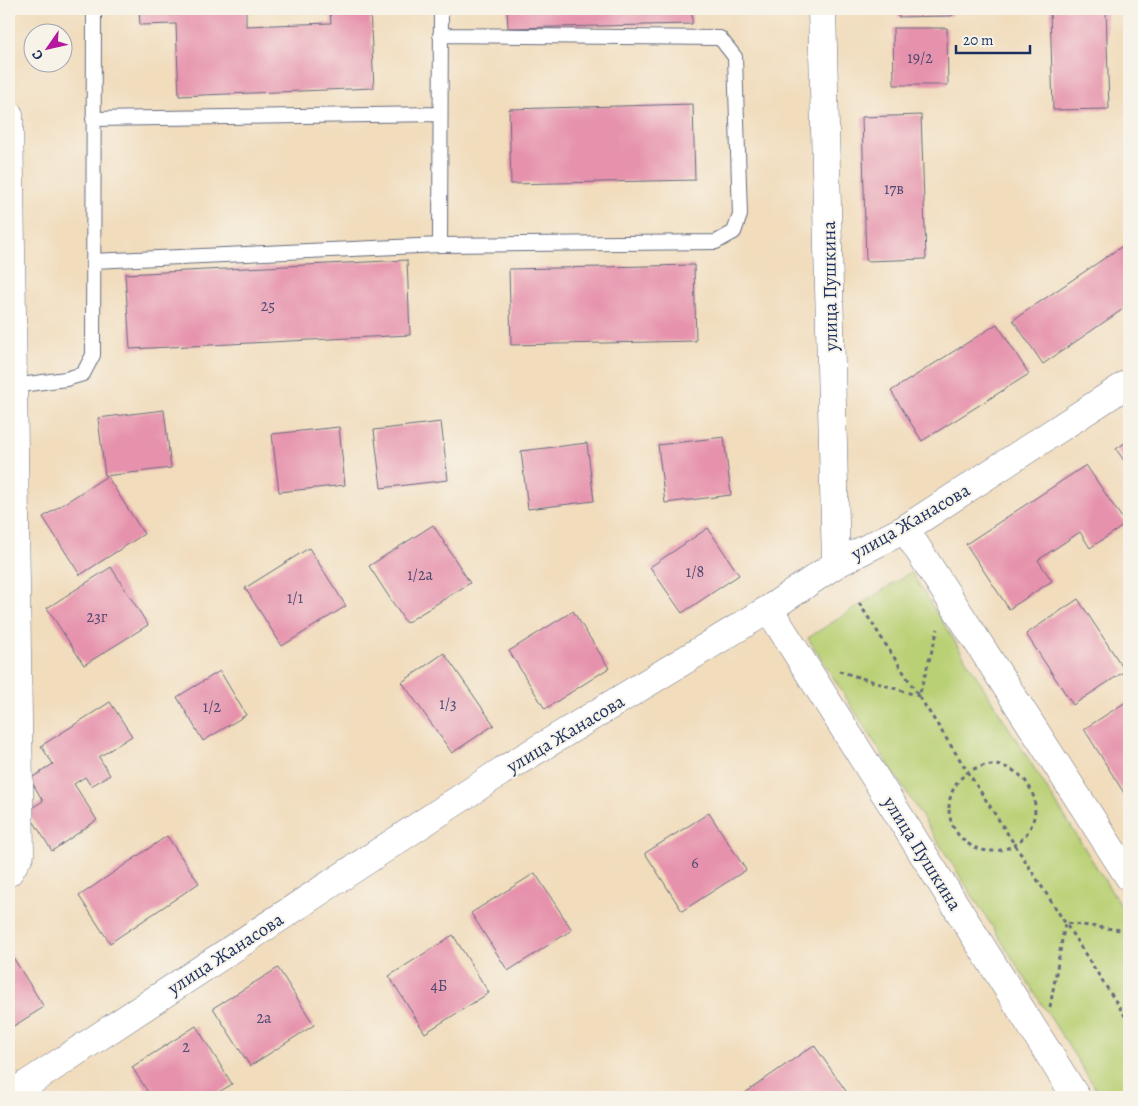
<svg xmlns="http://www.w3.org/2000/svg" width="1138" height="1106" font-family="Alegreya,serif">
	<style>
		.green { fill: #b9d074; stroke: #6a8069 }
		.building { fill: #e692ac }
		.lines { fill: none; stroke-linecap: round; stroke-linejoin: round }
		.service-casing { stroke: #666c7f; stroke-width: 16 }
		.minor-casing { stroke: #666c7f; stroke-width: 29 }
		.tertiary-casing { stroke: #666c7f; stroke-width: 29 }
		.path { stroke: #666c7f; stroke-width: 3; stroke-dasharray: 4 4; stroke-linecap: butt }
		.service { stroke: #fff; stroke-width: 14 }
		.minor { stroke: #fff; stroke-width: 28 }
		.tertiary { stroke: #fff; stroke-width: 28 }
		.labels { text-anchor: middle; stroke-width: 4; stroke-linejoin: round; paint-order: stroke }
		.number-label { font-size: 16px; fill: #4e4872 }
		.street-label { font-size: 19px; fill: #1b2f5e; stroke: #f7f3e8 }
	</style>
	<rect width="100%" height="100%" fill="#f7f3e8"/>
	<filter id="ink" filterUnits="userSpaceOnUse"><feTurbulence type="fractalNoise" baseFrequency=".02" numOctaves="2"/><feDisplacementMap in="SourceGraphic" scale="10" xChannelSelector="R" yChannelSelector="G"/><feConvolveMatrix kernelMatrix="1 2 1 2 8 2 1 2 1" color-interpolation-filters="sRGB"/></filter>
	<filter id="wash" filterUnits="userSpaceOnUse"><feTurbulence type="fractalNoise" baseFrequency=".0096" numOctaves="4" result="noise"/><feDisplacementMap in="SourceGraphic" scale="20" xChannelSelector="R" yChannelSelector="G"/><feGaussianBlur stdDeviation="1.12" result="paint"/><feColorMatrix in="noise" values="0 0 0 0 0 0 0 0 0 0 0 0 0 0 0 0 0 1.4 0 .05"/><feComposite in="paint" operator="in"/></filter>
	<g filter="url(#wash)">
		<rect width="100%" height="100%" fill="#f1dcbc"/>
		<path class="green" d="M911 572 1129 919V1097H1101L808 638Z"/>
		<g id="blocks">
			<path class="building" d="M139 9H246V26L331 23 330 9H370L374 88 179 96 176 24 140 25Z
				M507 9H692V24L508 28Z
				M897 9H952V16L898 17Z
				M1050 9H1106L1109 109 1053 110Z
				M893 28H947L948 85H894Z
				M693 104 695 180 511 184 509 109Z
				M921 115 926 259 866 261 862 117Z
				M1124 245 1129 253V305L1043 364 1013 320Z
				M407 260 410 335 130 349 125 274Z
				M694 265 696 341 511 345 509 269Z
				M997 324 1029 374 922 441 891 391Z
				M164 410 171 468 105 476 98 418Z
				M441 422 448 480 381 488 374 430Z
				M339 427 345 485 279 492 272 434Z
				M724 437 731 495 665 503 658 445Z
				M1129 440V468L1116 449Z
				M587 443 594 501 528 509 521 451Z
				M1086 465 1126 524 1090 548 1080 532 1038 560 1052 581 1009 609 966 544Z
				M107 476 144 534 80 575 43 517Z
				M433 525 470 583 406 623 369 566Z
				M708 528 739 575 682 613 650 567Z
				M309 548 346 606 282 646 245 588Z
				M111 567 148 625 84 665 47 608Z
				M1078 599 1125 671 1073 705 1026 634Z
				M573 611 609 668 545 709 509 651Z
				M444 653 494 725 452 753 402 682Z
				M220 671 246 715 203 741 177 697Z
				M1129 700V801L1084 729Z
				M110 702 132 736 99 757 110 775 91 786 85 777 74 784 97 820 52 851 27 811 43 801 30 779 53 764 41 746Z
				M709 813 746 870 682 911 645 853Z
				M167 836 199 883 110 943 79 896Z
				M535 873 572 930 508 971 471 913Z
				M453 935 489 993 425 1033 389 976Z
				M9 951 44 1007 9 1029Z
				M278 968 314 1025 250 1066 213 1008Z
				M196 1026 232 1084 211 1097H151L132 1067Z
				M814 1045 850 1097H739Z
				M347 1092 350 1097H339Z"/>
		</g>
	</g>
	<g filter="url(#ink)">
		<use href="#blocks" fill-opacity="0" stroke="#666c7f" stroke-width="1"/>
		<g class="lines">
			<defs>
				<path id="service" d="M93 119 440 114
					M440 245 716 242 734 232 740 215 735 57 720 38 440 35
					M93 261 440 245 441 9
					M13 386 66 379 83 374 93 355 94 9"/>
				<path id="minor" d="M822 9 836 564
					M905 529 1129 877
					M769 609 1076 1097
					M9 1096 502 771 769 609 836 564 905 529 1129 383"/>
				<path id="tertiary" d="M9 115 20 854 9 872"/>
			</defs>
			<use href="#service" class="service-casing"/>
			<use href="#minor" class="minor-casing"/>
			<use href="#tertiary" class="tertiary-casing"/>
			<path class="path" d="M859 603 1129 1022
				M839 671 919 696 938 629
				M949 808a43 43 0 1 1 86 0a43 43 0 1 1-86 0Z
				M1050 1007 1065 923 1129 931"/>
			<use href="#service" class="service"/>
			<use href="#minor" class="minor"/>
			<use href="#tertiary" class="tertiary"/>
		</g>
	</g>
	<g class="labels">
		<g class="number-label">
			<text x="920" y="63">19/2</text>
			<text x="894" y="194">17в</text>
			<text x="268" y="311">25</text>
			<text x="695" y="577">1/8</text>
			<text x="420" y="580">1/2а</text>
			<text x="295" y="603">1/1</text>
			<text x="97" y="622">23г</text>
			<text x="448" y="709">1/3</text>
			<text x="212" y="712">1/2</text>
			<text x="695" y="868">6</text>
			<text x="439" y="991">4Б</text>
			<text x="264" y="1023">2а</text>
			<text x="186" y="1052">2</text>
		</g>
		<g class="street-label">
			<text transform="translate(829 286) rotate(-91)" y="7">улица Пушкина</text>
			<text transform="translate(910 521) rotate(-30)" y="7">улица Жанасова</text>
			<text transform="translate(565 733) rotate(-31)" y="7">улица Жанасова</text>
			<text transform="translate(923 853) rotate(58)" y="7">улица Пушкина</text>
			<text transform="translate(225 953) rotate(-33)" y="7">улица Жанасова</text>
		</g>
	</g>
	<rect width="1138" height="1106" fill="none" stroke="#f7f3e8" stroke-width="30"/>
	<g transform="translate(48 48) rotate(236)"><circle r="24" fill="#f7f3e8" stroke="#9fa5b1"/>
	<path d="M0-4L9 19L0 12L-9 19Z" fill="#b5179e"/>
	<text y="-8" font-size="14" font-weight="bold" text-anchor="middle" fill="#1b2f5e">С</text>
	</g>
	<path d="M956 45v8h74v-8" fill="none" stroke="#1b2f5e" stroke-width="2.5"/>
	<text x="963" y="45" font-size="15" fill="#1b2f5e" stroke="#f7f3e8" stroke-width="4" paint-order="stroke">20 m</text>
</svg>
